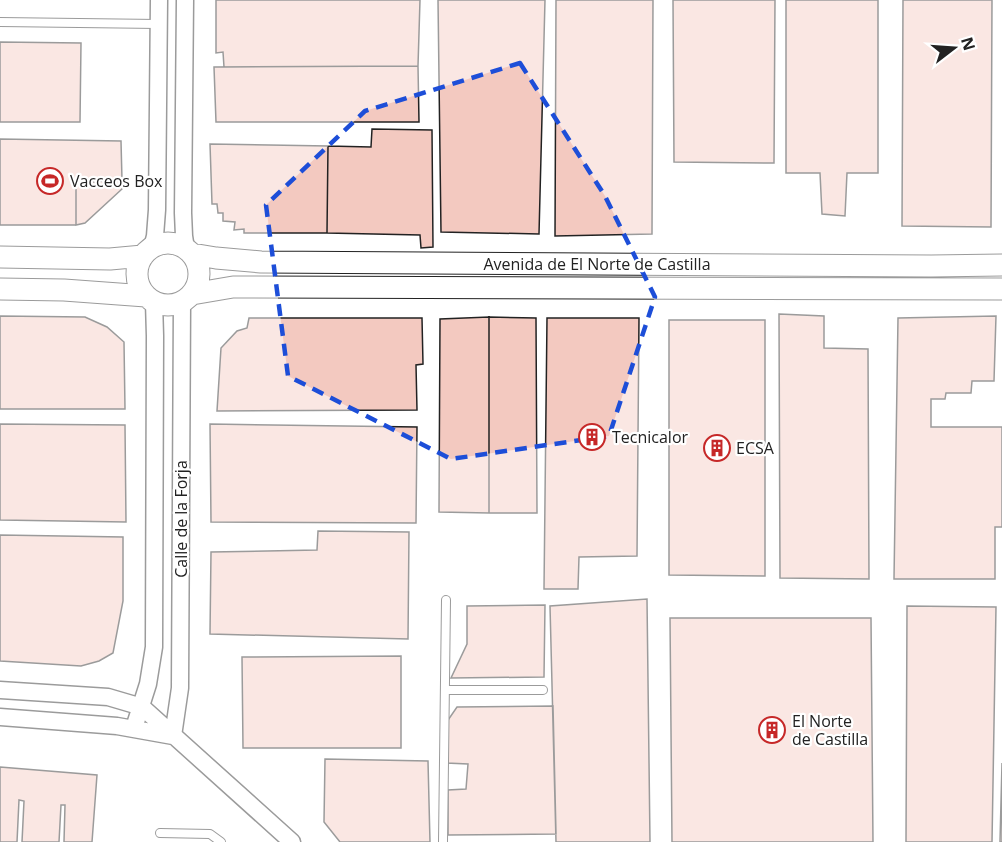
<svg xmlns="http://www.w3.org/2000/svg" width="1002" height="842" font-family="'Open Sans',sans-serif">
	<style>
		.building { fill: #f3c9c0; stroke: #222; stroke-width: 1.5 }
		.lines { fill: none; stroke-linecap: round; stroke-linejoin: round }
		.service-casing { stroke: #222; stroke-width: 10 }
		.minor-casing { stroke: #222; stroke-width: 19 }
		.tertiary-casing { stroke: #222; stroke-width: 23 }
		.service { stroke: #fff; stroke-width: 8 }
		.minor { stroke: #fff; stroke-width: 16 }
		.tertiary { stroke: #fff; stroke-width: 21 }
		.marked { fill: none; stroke: #1d4ed8; stroke-width: 4.5; stroke-dasharray: 12 8; stroke-linejoin: round }
		.labels { text-anchor: middle; stroke-width: 4.5; stroke-linejoin: round; paint-order: stroke }
		.poi-label { font-size: 16px; fill: #222; stroke: #fff; text-anchor: start }
		.street-label { font-size: 16px; fill: #222; stroke: #fff }
	</style>
	<rect width="100%" height="100%" fill="#fff"/>
	<path class="building" d="M216 0H420L418 66 224 67 223 52 216 53Z
		M438 0H545L539 234 441 232Z
		M556 0H653L652 234 555 236Z
		M673 0H775L774 163 674 162Z
		M786 0H878V173H847L845 216 822 214 820 173H786Z
		M903 0H992L991 227 902 226Z
		M0 42 81 43 80 122H0Z
		M418 66 419 122H216L214 67Z
		M372 129 432 130 433 247 421 248 420 235 327 233 328 146 371 147Z
		M0 139 121 141 122 180 76 183V225H0Z
		M210 144 328 146 327 233H244V229L234 230 235 222 223 221V213H218L217 204H212Z
		M122 180V189L85 223 76 225V183Z
		M779 314 824 316V348L868 349 869 579 780 578Z
		M0 316 85 317 107 327 124 342 125 409H0Z
		M996 316 994 381H972L971 393H946L945 399H931V427H1002V527H995V579H894L898 318Z
		M489 317 536 318 537 513H489Z
		M489 317V513L439 512 440 319Z
		M249 318H422L423 364 416 365 417 410 217 411 221 348 237 331 247 328Z
		M547 318H639L637 556 579 557 578 589H544Z
		M669 320H765V576L669 575Z
		M0 424 125 425 126 522 0 520Z
		M210 424 417 427 416 523 211 522Z
		M318 531 409 532 408 639 210 634 211 552 317 550Z
		M0 535 123 537V601L113 653 99 661 81 666 0 661Z
		M647 599 650 842H556L550 606Z
		M545 605 544 677 451 678 467 644V606Z
		M907 606 996 607 992 842H906Z
		M670 618H871L873 842H672Z
		M401 656V748H243L242 657Z
		M553 706 556 834 448 835V790L466 789 468 764 446 763V723L457 707Z
		M325 759 428 761 430 842H340L324 822Z
		M1002 763V842H1000Z
		M0 767 97 775 92 842H64L65 805H61L59 842H22L24 801 19 800 17 842H0Z"/>
	<g class="lines">
		<defs>
			<path id="service" d="M0 22 158 24
				M445 690H543
				M160 833 210 834 221 842
				M443 842 446 600"/>
			<path id="minor" d="M185 0 183 213 184 236 186 249
				M152 248 155 236 157 210 159 0
				M0 690 108 697 142 707 292 842
				M0 717 117 726 173 736
				M134 728 148 684 154 647 155 336 154 302
				M173 736 180 688 182 302"/>
			<path id="tertiary" d="M137 274a31 31 0 1 1 62 0a31 31 0 1 1-62 0Z
				M192 254 216 258 261 262 931 266 1002 265
				M0 257 110 259 143 256
				M0 289 64 290 146 296
				M192 294 233 287 1002 289"/>
		</defs>
		<use href="#service" class="service-casing"/>
		<use href="#minor" class="minor-casing"/>
		<use href="#tertiary" class="tertiary-casing"/>
		<use href="#service" class="service"/>
		<use href="#minor" class="minor"/>
		<use href="#tertiary" class="tertiary"/>
	</g>
	<path d="M0 0H1002V842H0ZM520 63 605 196 655 297 609 436 451 459 288 376 266 205 365 111Z" fill="#fff" fill-opacity=".55" fill-rule="evenodd"/>
	<path class="marked" d="M520 63 605 196 655 297 609 436 451 459 288 376 266 205 365 111Z"/>
	<defs>
		<symbol id="stadium-ring" viewBox="-11 -11 22 22"><circle r="9.5" fill="#fff" stroke="#c62828" stroke-width="1.5"/><path d="M0-5a6.5 5 0 1 0 0 10a6.5 5 0 1 0 0-10ZM-3.5-1.8h7v3.6h-7Z" fill="#c62828"/></symbol>
		<symbol id="building-ring" viewBox="-11 -11 22 22"><circle r="9.5" fill="#fff" stroke="#c62828" stroke-width="1.5"/><path d="M-4-6H4V6H1V3H-1V6H-4ZM-2.5-4.3h1.7v1.8h-1.7ZM.8-4.3h1.7v1.8H.8ZM-2.5-1h1.7V.8h-1.7ZM.8-1h1.7V.8H.8Z" fill="#c62828"/></symbol>
	</defs>
	<g fill-rule="evenodd">
		<use href="#stadium-ring" x="35" y="166" width="30" height="30"/>
		<use href="#building-ring" x="577" y="422" width="30" height="30"/>
		<use href="#building-ring" x="702" y="433" width="30" height="30"/>
		<use href="#building-ring" x="757" y="715" width="30" height="30"/>
	</g>
	<g class="labels">
		<g class="poi-label">
			<text x="70" y="187">Vacceos Box</text>
			<text x="612" y="443">Tecnicalor</text>
			<text x="736" y="454">ECSA</text>
			<text x="792" y="727">El Norte<tspan x="792" dy="18">de Castilla</tspan></text>
		</g>
		<g class="street-label">
			<text x="597" y="270">Avenida de El Norte de Castilla</text>
			<text transform="translate(181 519) rotate(-90)" y="6">Calle de la Forja</text>
		</g>
	</g>
	<g transform="translate(954 48) rotate(73)" stroke="#ffffff" stroke-width="4.5" paint-order="stroke">
	<path d="M0-4.5L10 22L0 15L-10 22Z" fill="#222222"/>
	<text y="-9" font-size="16" font-weight="bold" text-anchor="middle" fill="#222222">N</text>
	</g>
</svg>
